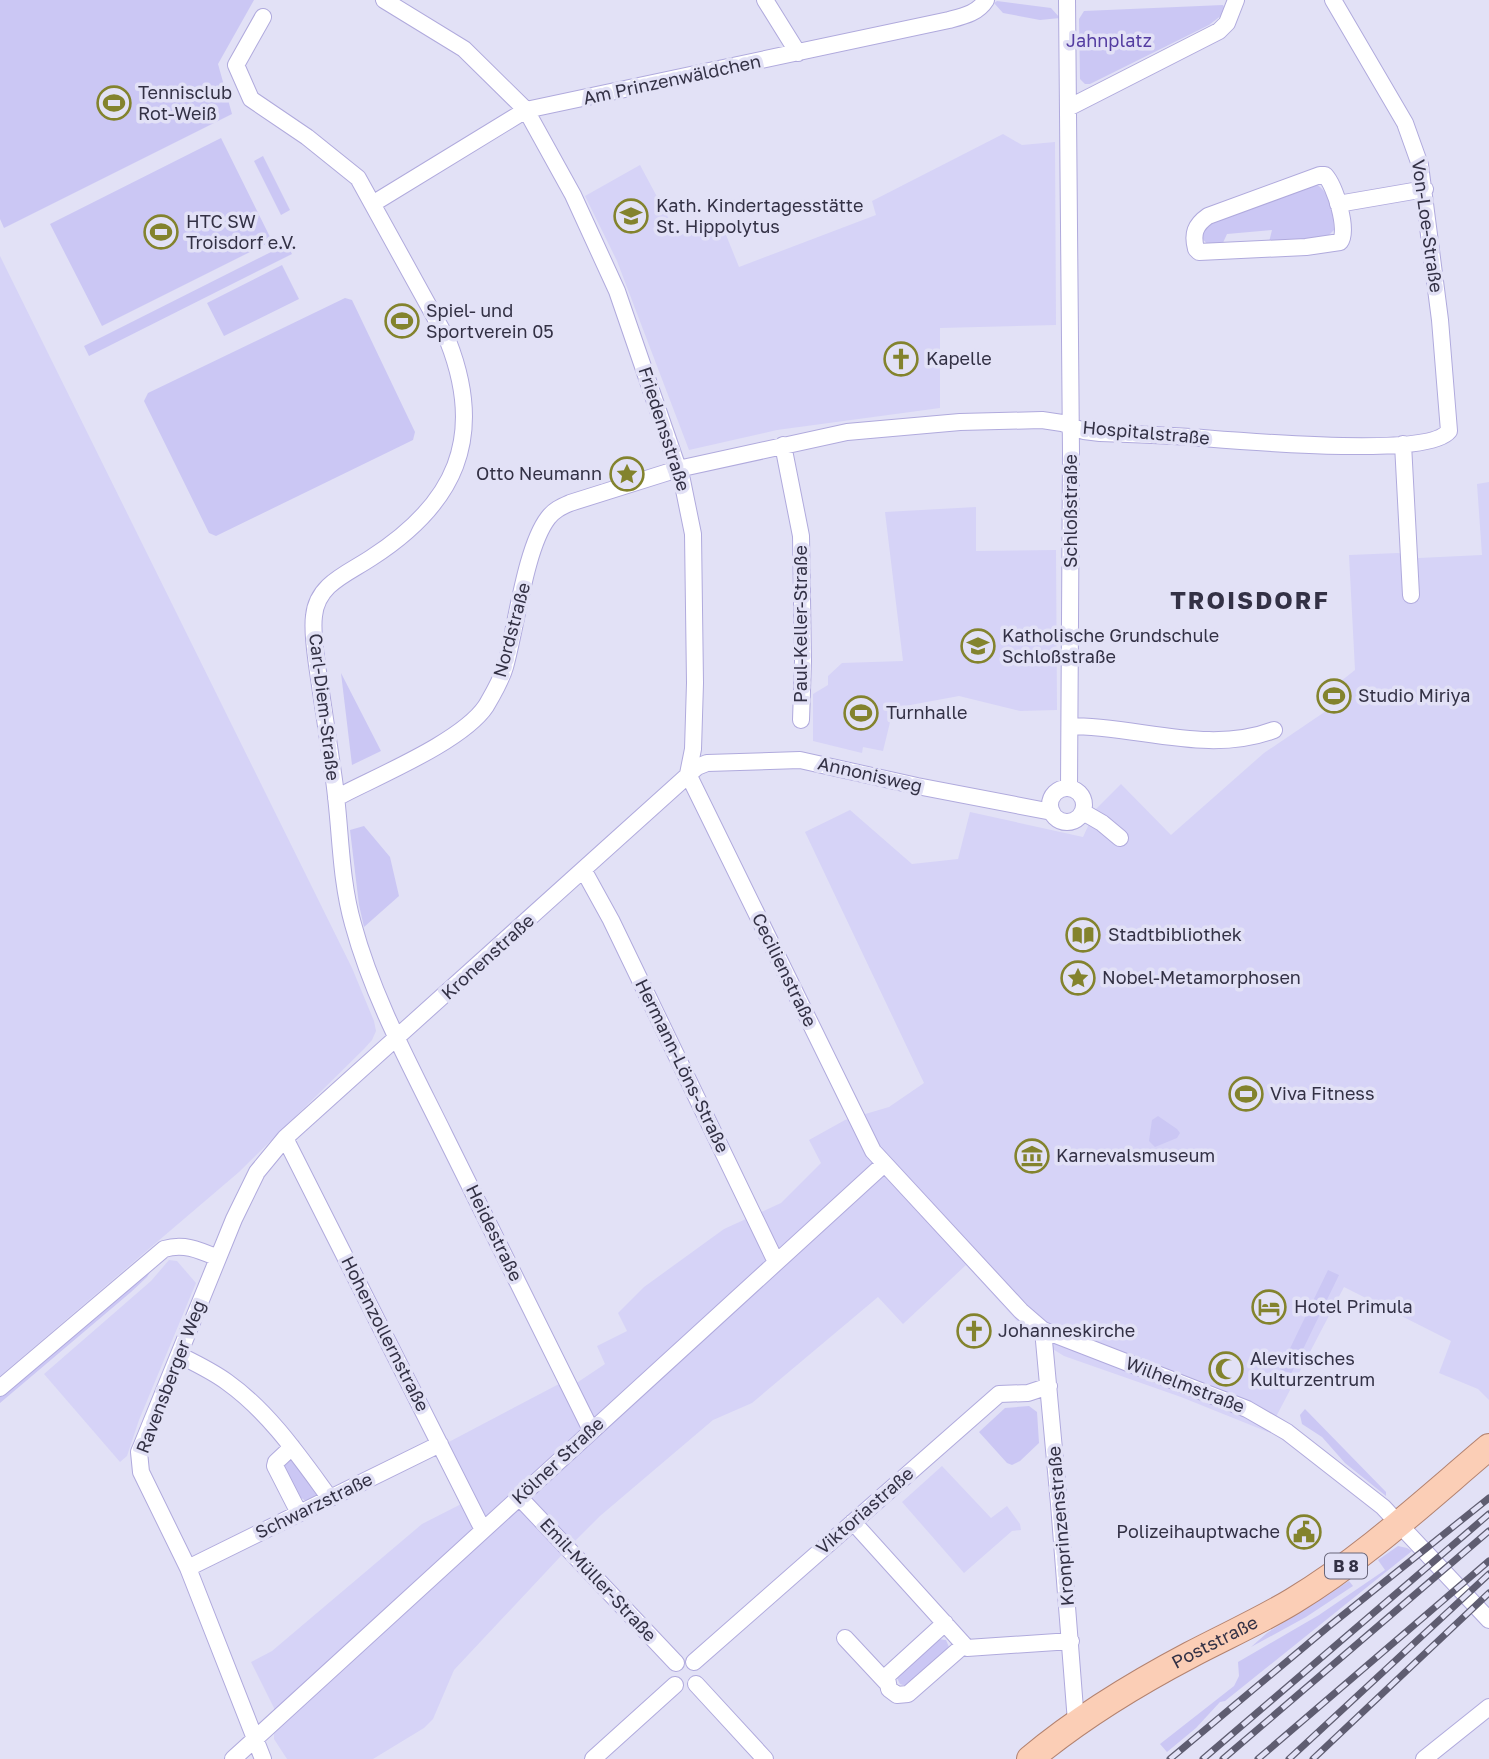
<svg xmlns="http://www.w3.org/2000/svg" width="1489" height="1759" font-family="'Golos Text',sans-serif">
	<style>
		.built { fill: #d6d3f7 }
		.green { fill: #cbc7f4 }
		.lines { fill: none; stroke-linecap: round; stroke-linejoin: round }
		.street-casing { stroke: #b0aadd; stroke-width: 18 }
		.primary-casing { stroke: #b3826f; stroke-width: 28 }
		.street { stroke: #fff; stroke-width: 16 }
		.primary { stroke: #fbceb6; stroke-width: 26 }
		.rail-casing { stroke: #5f5d71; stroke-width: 7 }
		.rail { stroke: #e2e1f6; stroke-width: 4.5; stroke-dasharray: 13; stroke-linecap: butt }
		.labels { text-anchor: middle; stroke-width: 7; stroke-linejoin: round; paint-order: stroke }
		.shield { fill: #e2e1f6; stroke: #68667a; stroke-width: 2 }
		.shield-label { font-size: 16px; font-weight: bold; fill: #333145 }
		.park-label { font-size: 18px; fill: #543da1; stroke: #e2e1f6 }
		.street-label { font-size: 18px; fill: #333145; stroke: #e2e1f6 }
		.poi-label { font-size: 18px; fill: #333145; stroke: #e2e1f6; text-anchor: start }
		.district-label { font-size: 24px; font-weight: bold; letter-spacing: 2px; fill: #333145; stroke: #e2e1f6 }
	</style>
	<rect width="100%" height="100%" fill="#e2e1f6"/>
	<path class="built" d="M1003 134 1022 145 1055 142 1056 325 940 328V408L777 430 689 450 617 261 585 196 640 165 678 236 720 220 739 267 876 215 872 201Z
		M0 256 352 968 374 1021 376 1031 372 1040 364 1049 239 1172 0 1376Z
		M1489 482V1400L1478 1389 1439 1373 1451 1341 1344 1287 1268 1432 1181 1397 1064 1356 1030 1335 966 1265 903 1324 878 1297 752 1403 713 1420 600 1516 574 1542 454 1670 433 1719 424 1728 373 1759H287L274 1739V1708L251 1662 272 1651 422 1524 473 1498 445 1444 557 1385 578 1382 605 1364 597 1346 627 1331 618 1313 644 1287 724 1229 781 1203 821 1163 809 1140 845 1120 889 1107 924 1083 805 832 850 810 912 864 958 859 970 812 1083 837 1096 809 1121 784 1171 835 1264 753 1326 711 1322 696 1355 670 1349 555 1398 553 1419 558 1482 555 1477 484Z
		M976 507V551L1056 550 1057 710 1020 711 959 696 905 706 893 710 883 751 863 747 862 753 813 741V694L828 685V676L842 663 903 661 885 512Z
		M169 1260 177 1261 196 1283 139 1420 127 1456 120 1462 44 1374 151 1281Z
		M942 1466 991 1518 1007 1506 1020 1524 1021 1530 1012 1531 964 1573 902 1502Z"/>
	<path class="green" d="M0 0H254L218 64 232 114 4 228 0 219Z
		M997 1 1051 8 1060 18 1040 20 1003 13 994 3Z
		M1223 5 1224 7 1222 15 1209 25 1090 84H1085L1080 79 1079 19 1084 11Z
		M221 138 272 241 102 326 50 224Z
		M263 156 290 210 281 215 254 161Z
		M1314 184C1329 187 1334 216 1334 230L1326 238 1269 242 1272 230 1227 234 1222 245 1207 244 1202 238V230L1207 223Z
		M287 244 292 254 89 356 84 346Z
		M282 265 299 299 224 336 207 303Z
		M345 298 352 300 415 432 413 440 216 536 209 533 144 401 148 393Z
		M341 673 381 751 352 765Z
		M364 826 390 857 399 896 364 927 359 905 350 830Z
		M1158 1116 1177 1129 1180 1133 1177 1138 1155 1147 1149 1141 1152 1120Z
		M154 1266 147 1277 131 1292 0 1403V1397Z
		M1328 1270 1339 1275 1291 1374 1280 1369Z
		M1029 1406 1037 1412 1039 1443 1020 1461 1012 1465 1007 1463 979 1432 1005 1408Z
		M1305 1409 1386 1492V1496L1345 1463 1322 1437 1302 1424 1300 1415Z
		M290 1459 317 1493 315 1498 307 1502 300 1497 284 1467V1464Z
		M1398 1546 1407 1548 1412 1551 1225 1701 1220 1702 1196 1728 1167 1752 1160 1744 1234 1686 1239 1676 1238 1662 1319 1615 1385 1570 1378 1560Z
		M1349 1581 1353 1586 1306 1617 1251 1647 1267 1633Z
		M938 1639 946 1640 949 1647 947 1651 906 1686 900 1684 897 1678 898 1673Z"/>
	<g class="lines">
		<defs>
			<path id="street" d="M384 0 464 49 526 110 573 195 617 291 682 480 693 534 695 683 693 749 688 774
				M765 0 798 53
				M1067 0 1071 453 1069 788
				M263 17 236 65 251 99 307 137 358 178 448 341C486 438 455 504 371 558 347 574 317 584 314 616 312 631 315 649 317 665 322 701 328 737 333 773 341 823 339 875 353 924 373 998 411 1067 445 1136 494 1234 543 1332 591 1430
				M1068 108 1219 31 1227 23 1236 0
				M1320 175H1325C1335 186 1349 230 1340 242L1306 247 1199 252 1196 249C1192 234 1195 225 1208 216Z
				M374 203 526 110 949 20C964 16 978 13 986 0
				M1338 204 1425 189
				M1403 444 1411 595
				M783 445 801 536 803 661 801 720
				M1070 726C1139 726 1208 755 1274 730
				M688 774 873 1151 1021 1311 1043 1330 1247 1409 1287 1432 1383 1507 1489 1620
				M1050 805a17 17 0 1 1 34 0a17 17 0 1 1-34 0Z
				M336 798C375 777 462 742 486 706 493 694 501 681 505 667 516 629 525 548 548 518 554 510 561 507 570 503L678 469 847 432 960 422 1042 420 1062 423 1084 431 1100 433C1130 434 1160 435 1190 437 1231 440 1427 459 1449 431L1440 320 1420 165 1405 123 1333 0
				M1083 812 1102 823 1120 838
				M584 871 611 920 776 1262
				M285 1138 483 1530
				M1043 1330 1059 1504 1076 1722
				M179 1355C195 1363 212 1371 227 1382 269 1412 299 1456 329 1497
				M0 1388 164 1249C184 1243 199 1250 218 1258
				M292 1447 276 1462 275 1466 299 1513
				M519 1497 676 1663
				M853 1522 967 1648 1071 1641
				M188 1568 440 1444
				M945 1623 889 1674 887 1678 889 1689 897 1695 908 1694 964 1645
				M845 1638 887 1683
				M694 1662 999 1394 1028 1393 1049 1386
				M696 1684 765 1759
				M233 1759 883 1165
				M263 1759 188 1568 141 1472 139 1452 142 1445 234 1219 257 1172 285 1138 697 767 707 763 800 760 917 786 1052 812
				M593 1759 675 1685
				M1424 1759 1489 1707"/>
			<g id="primary">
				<path id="s1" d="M1030 1759C1079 1718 1133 1685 1190 1655 1224 1637 1260 1621 1293 1601 1364 1558 1425 1501 1489 1447"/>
			</g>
		</defs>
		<use href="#street" class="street-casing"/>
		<use href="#primary" class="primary-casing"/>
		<use href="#street" class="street"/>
		<use href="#primary" class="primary"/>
		<defs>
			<path id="rail" d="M1170 1759 1328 1627 1489 1498
				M1203 1759 1489 1514
				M1223 1759 1489 1531
				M1258 1759 1489 1561
				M1289 1759 1489 1574
				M1313 1759 1489 1593"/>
		</defs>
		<use href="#rail" class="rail-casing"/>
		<use href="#rail" class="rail"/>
	</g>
	<defs>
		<symbol id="stadium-ring" viewBox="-11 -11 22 22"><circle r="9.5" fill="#e2e1f6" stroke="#83832d" stroke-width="1.5"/><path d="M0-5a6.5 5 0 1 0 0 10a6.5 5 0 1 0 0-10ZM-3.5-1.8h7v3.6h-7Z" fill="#83832d"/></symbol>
		<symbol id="school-ring" viewBox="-11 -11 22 22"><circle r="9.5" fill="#e2e1f6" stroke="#83832d" stroke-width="1.5"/><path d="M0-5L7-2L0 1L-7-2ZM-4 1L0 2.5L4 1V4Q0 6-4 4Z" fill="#83832d"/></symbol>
		<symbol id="church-ring" viewBox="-11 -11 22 22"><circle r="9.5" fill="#e2e1f6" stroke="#83832d" stroke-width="1.5"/><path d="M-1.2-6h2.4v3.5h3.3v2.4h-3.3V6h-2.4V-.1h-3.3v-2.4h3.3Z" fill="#83832d"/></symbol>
		<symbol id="sight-ring" viewBox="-11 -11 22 22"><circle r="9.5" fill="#e2e1f6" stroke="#83832d" stroke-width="1.5"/><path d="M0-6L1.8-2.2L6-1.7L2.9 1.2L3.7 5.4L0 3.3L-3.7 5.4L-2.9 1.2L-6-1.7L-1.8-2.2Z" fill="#83832d"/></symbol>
		<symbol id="library-ring" viewBox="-11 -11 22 22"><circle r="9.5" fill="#e2e1f6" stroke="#83832d" stroke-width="1.5"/><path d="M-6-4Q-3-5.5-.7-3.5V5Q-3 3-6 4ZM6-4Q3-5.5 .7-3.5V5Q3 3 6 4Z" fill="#83832d"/></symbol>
		<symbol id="museum-ring" viewBox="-11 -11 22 22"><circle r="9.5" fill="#e2e1f6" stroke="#83832d" stroke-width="1.5"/><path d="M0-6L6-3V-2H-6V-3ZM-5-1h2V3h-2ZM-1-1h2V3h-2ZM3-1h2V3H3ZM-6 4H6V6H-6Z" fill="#83832d"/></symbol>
		<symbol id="hotel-ring" viewBox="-11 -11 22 22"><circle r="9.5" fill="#e2e1f6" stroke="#83832d" stroke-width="1.5"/><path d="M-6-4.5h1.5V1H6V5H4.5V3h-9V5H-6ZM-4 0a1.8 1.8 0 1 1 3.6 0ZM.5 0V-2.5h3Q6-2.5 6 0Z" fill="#83832d"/></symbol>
		<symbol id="mosque-ring" viewBox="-11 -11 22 22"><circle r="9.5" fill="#e2e1f6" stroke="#83832d" stroke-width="1.5"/><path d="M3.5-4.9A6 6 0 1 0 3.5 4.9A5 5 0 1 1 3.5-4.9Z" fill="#83832d"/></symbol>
		<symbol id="civic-ring" viewBox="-11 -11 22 22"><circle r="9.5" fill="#e2e1f6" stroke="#83832d" stroke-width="1.5"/><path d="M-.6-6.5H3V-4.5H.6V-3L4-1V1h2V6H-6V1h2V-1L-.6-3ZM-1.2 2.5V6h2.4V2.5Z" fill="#83832d"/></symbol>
	</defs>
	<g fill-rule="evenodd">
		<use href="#stadium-ring" x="95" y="84" width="38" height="38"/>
		<use href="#school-ring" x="612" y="197" width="38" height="38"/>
		<use href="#stadium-ring" x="142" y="213" width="38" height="38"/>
		<use href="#stadium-ring" x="383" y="302" width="38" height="38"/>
		<use href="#church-ring" x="882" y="340" width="38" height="38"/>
		<use href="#sight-ring" x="608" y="455" width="38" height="38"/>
		<use href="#school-ring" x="959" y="627" width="38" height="38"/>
		<use href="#stadium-ring" x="1315" y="677" width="38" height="38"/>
		<use href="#stadium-ring" x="842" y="694" width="38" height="38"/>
		<use href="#library-ring" x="1064" y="916" width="38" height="38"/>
		<use href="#sight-ring" x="1059" y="959" width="38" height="38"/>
		<use href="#stadium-ring" x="1227" y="1075" width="38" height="38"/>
		<use href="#museum-ring" x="1013" y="1137" width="38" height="38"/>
		<use href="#hotel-ring" x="1250" y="1288" width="38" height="38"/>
		<use href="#church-ring" x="955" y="1312" width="38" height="38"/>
		<use href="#mosque-ring" x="1207" y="1350" width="38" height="38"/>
		<use href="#civic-ring" x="1285" y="1513" width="38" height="38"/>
	</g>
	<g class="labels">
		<rect class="shield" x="1325" y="1553.5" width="42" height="25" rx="5"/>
		<g class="shield-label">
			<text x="1346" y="1572">B 8</text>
		</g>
		<g class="park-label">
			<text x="1109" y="47">Jahnplatz</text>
		</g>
		<g class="street-label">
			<text transform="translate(672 80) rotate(-12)" y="6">Am Prinzenwäldchen</text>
			<text transform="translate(1427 226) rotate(82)" y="6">Von-Loe-Straße</text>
			<text transform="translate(664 429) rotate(72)" y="6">Friedensstraße</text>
			<text transform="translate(1146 433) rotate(5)" y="6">Hospitalstraße</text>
			<text transform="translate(1071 511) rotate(-90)" y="6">Schloßstraße</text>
			<text transform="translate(801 624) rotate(-90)" y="6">Paul-Keller-Straße</text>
			<text transform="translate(512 630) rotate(-75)" y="6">Nordstraße</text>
			<text transform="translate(324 707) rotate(83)" y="6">Carl-Diem-Straße</text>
			<text transform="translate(870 775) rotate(13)" y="6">Annonisweg</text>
			<text transform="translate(488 957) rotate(-42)" y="6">Kronenstraße</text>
			<text transform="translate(784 970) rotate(64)" y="6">Cecilienstraße</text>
			<text transform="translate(682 1066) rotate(64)" y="6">Hermann-Löns-Straße</text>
			<text transform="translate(494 1233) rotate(64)" y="6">Heidestraße</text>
			<text transform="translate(385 1334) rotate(63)" y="6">Hohenzollernstraße</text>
			<text transform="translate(171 1377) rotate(-69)" y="6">Ravensberger Weg</text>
			<text transform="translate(1185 1385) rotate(21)" y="6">Wilhelmstraße</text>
			<text transform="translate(558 1461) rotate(-43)" y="6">Kölner Straße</text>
			<text transform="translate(314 1506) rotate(-26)" y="6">Schwarzstraße</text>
			<text transform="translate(865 1511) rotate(-41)" y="6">Viktoriastraße</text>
			<text transform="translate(1061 1526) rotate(-95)" y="6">Kronprinzenstraße</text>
			<text transform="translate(598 1580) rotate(47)" y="6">Emil-Müller-Straße</text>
			<text dy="6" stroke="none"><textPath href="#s1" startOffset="219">Poststraße</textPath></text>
		</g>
		<g class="poi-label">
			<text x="138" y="99">Tennisclub<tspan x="138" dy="21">Rot-Weiß</tspan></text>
			<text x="656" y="212">Kath. Kindertagesstätte<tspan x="656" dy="21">St. Hippolytus</tspan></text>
			<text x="186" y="228">HTC SW<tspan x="186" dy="21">Troisdorf e.V.</tspan></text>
			<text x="426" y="317">Spiel- und<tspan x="426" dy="21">Sportverein 05</tspan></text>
			<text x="926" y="365">Kapelle</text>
			<text x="602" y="480" text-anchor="end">Otto Neumann</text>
			<text x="1002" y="642">Katholische Grundschule<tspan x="1002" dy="21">Schloßstraße</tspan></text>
			<text x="1358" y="702">Studio Miriya</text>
			<text x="886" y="719">Turnhalle</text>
			<text x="1108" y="941">Stadtbibliothek</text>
			<text x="1102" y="984">Nobel-Metamorphosen</text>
			<text x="1270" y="1100">Viva Fitness</text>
			<text x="1056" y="1162">Karnevalsmuseum</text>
			<text x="1294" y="1313">Hotel Primula</text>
			<text x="998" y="1337">Johanneskirche</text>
			<text x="1250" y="1365">Alevitisches<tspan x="1250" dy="21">Kulturzentrum</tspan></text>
			<text x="1280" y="1538" text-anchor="end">Polizeihauptwache</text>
		</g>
		<g class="district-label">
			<text x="1250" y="609">TROISDORF</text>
		</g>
	</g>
</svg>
